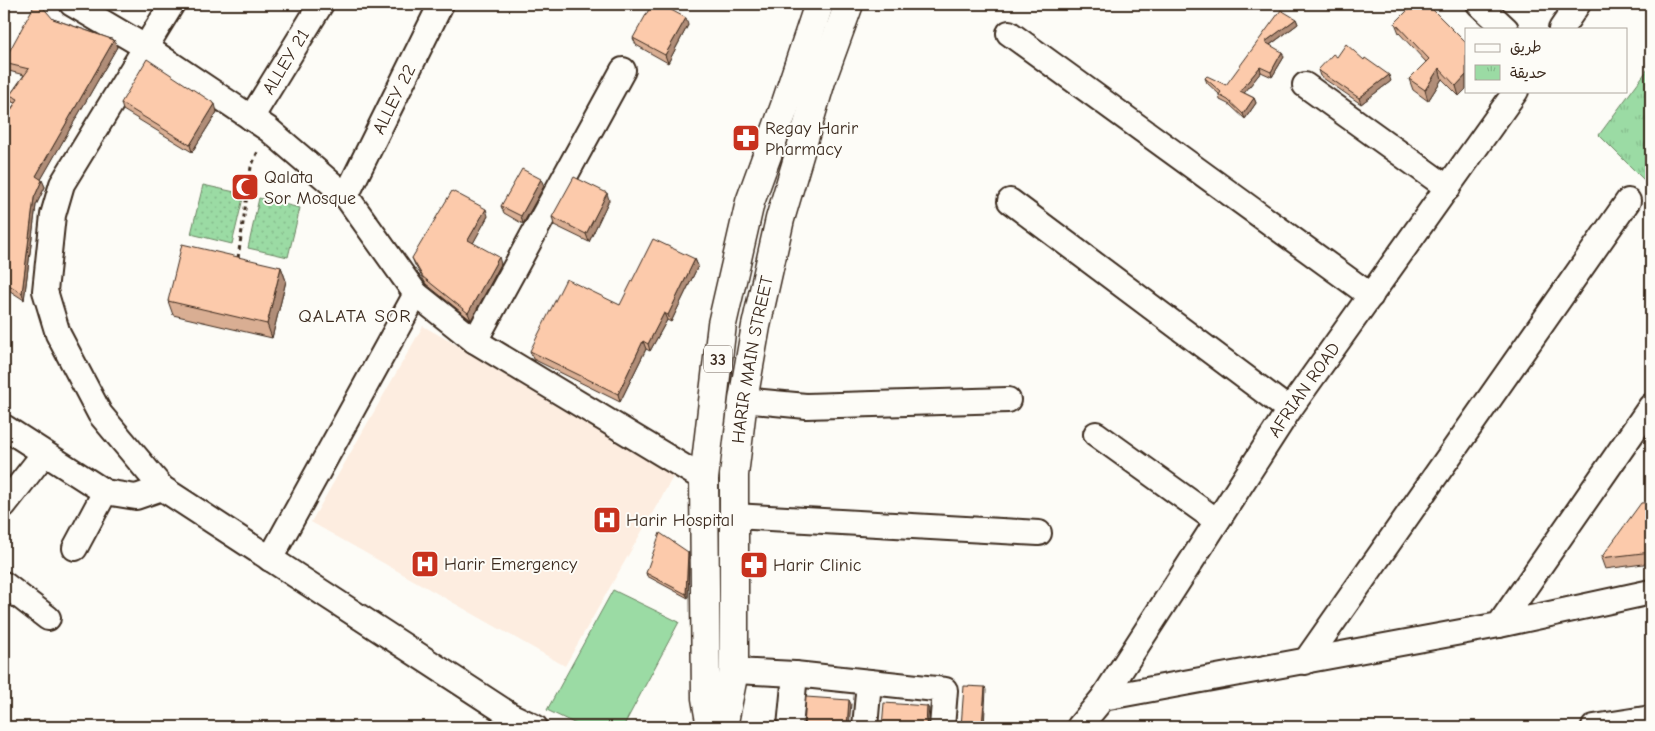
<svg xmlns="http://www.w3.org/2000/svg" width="1655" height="731" font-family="'Comic Neue','Playpen Sans Arabic',sans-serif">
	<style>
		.built { fill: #fdede0 }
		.grass { fill: url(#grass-dots); stroke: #6b8261 }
		.park { fill: url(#park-tufts); stroke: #6b8261 }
		.garden { fill: #9bdba4; stroke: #6b8261 }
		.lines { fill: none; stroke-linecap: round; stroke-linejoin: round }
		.minor-casing { stroke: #3b2a1e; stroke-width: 28 }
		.major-casing { stroke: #3b2a1e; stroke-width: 31 }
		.path { stroke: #3b2a1e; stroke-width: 3; stroke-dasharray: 4 4; stroke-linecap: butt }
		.minor { stroke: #fdfcf7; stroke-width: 24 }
		.major { stroke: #fdfcf7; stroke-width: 28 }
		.wall { fill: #d9ae93; stroke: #3b2a1e }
		.shaded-wall { fill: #b08d78; stroke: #3b2a1e }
		.building { fill: #fccaab; stroke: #3b2a1e }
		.labels { text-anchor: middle; stroke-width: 4; stroke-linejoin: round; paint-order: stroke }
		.shield { fill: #fdfcf7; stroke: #75695f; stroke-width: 1 }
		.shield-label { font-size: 16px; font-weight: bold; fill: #3b2a1e }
		.street-label { font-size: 18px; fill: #3b2a1e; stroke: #fdfcf7 }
		.poi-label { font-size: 18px; fill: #3b2a1e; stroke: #fdfcf7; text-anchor: start }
		.neighbourhood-label { font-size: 19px; letter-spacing: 1px; fill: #3b2a1e; stroke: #fdfcf7 }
	</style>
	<defs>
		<pattern id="grass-dots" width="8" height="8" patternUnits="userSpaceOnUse" patternTransform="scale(1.25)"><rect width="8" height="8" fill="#9bdba4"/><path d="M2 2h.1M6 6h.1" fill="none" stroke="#86bc8d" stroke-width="1.8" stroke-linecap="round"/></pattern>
		<pattern id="park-tufts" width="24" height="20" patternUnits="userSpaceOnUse" patternTransform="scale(1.25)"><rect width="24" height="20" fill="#9bdba4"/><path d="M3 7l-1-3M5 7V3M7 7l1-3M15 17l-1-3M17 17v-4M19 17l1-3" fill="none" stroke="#86bc8d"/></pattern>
	</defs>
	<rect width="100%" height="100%" fill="#fdfcf7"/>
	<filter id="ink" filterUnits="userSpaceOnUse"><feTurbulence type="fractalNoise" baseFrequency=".02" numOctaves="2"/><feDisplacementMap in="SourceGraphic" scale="10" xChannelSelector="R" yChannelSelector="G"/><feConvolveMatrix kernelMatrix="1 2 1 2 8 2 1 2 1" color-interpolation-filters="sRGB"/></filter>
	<g filter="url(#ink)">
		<path class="built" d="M423 326 677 470 565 666 311 522Z"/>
		<path class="grass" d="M203 185 244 194 232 244 191 234Z
			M259 198 300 208 288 257 248 248Z"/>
		<path class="park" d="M1651 65V187L1599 135Z"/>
		<path class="garden" d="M613 590 679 622 623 727H582L547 710Z"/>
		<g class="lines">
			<defs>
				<g id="minor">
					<path d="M72 4 147 48 268 129 346 196 416 294 475 341 704 479"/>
					<path d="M172 4 62 184 53 215 45 291 58 334 100 414 162 488 510 715 535 727"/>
					<path d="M1479 4 1506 29"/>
					<path d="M1561 29 1578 4"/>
					<path d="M1009 33 1371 296"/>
					<path d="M1305 85 1448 188"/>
					<path id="s1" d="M251 118 321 4"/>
					<path id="s2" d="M346 196 441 4"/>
					<path d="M1010 201 1289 410"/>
					<path d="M475 341 623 70"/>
					<path d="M743 400 806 406 1008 400"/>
					<path d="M4 427 105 492 136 497 162 488"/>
					<path d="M1096 434 1217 521"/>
					<path d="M4 505 43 455"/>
					<path d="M734 516 1039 533"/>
					<path d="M75 548 105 492"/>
					<path d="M270 559 416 294"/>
					<path d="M4 584 48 618"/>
					<path d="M1499 625 1651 592"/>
					<path d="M1305 662 1628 201"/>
					<path d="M734 671 795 674 945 690 942 727"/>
					<path id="s3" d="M1103 698 1289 410 1516 91"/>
					<path d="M790 727 795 674"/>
					<path d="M865 727 869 682"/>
					<path d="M1079 727 1103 698 1499 625 1651 406"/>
					<path d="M1594 727 1651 718"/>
				</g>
				<g id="major">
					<path d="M711 727 706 698 704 479 722 324 750 202 786 103 819 4"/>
					<path id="s4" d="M723 727 734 671V475L743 400 756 326 780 219 821 81 849 4"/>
				</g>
			</defs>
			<use href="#minor" class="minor-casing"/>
			<use href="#major" class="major-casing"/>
			<path class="path" d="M238 258 251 167 259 149"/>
			<use href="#minor" class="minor"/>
			<use href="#major" class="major"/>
		</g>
		<path class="wall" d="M53 19 114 40 117 47 41 179 45 187 36 205 24 300 4 287V137L8 129H7L4 121 15 103 12 102 10 95 24 75 5 70 4 66V61Z
			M1296 19 1298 24 1270 45 1284 57 1272 77 1261 72 1244 93 1254 98 1256 103 1245 119 1230 105 1220 100 1219 95V94L1207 83 1205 78 1226 85Z
			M1395 23 1466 43V89L1459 96 1442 79 1428 101 1413 90 1409 79 1426 62 1399 33Z
			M688 25 668 63 636 45 633 38Z
			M1337 57 1364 60 1391 81 1361 104 1320 76 1318 70Z
			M121 103 217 112 192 152 123 110Z
			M544 186 523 224 504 213 501 206Z
			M609 200 589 242 554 225 552 217Z
			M488 216 473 243 501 264 471 320 426 284 415 265 412 258Z
			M695 259 698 266 671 322 667 320 650 351 646 349 620 402 533 359 530 351 620 305Z
			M281 267 286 281 272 338 173 315 168 301Z
			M1651 502V563L1605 569 1601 558Z
			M688 552 689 556 688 598 647 576 646 573Z"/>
		<path class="shaded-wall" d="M686 18 688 25 668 63 665 55Z
			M1296 19 1298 24 1267 47 1265 42Z
			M114 40 117 47 39 183 36 176Z
			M1282 52 1284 57 1272 77 1271 72Z
			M1260 67 1261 72 1242 96 1240 91Z
			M1439 68 1442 79 1428 101 1425 90Z
			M1389 75 1391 81 1361 104 1359 98Z
			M1466 75V89L1459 96 1456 86Z
			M1254 98 1256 103 1245 119 1243 114Z
			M215 104 217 112 192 152 190 145Z
			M541 179 544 186 523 224 521 216Z
			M42 180 45 187 36 205 24 300 22 293 34 198Z
			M607 193 609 200 589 242 586 234Z
			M486 209 488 216 471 247 468 240Z
			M499 257 501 264 471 320 468 313Z
			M695 259 698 266 671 322 668 315Z
			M281 267 286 281 272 338 267 324Z
			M664 313 667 320 650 351 648 344Z
			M643 341 646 349 620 402 618 394Z
			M688 552 689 556 688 598 686 594Z
			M985 687 986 690 984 727H982Z
			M849 700 851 704 849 727H847Z
			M927 706 929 709 927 727H926Z"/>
		<path class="building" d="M35 4H40L53 19 114 40 36 176 42 180 34 198 22 293 4 282V137L10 125 4 121 18 99 10 95 29 69 4 63V61Z
			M652 4H660L686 18 665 55 633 38Z
			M1414 4H1427L1466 43V75L1456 86 1439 68 1425 90 1409 79 1429 59 1395 23Z
			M1281 10 1296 19 1265 42 1282 52 1271 72 1260 67 1240 91 1254 98 1243 114 1228 100 1219 95 1221 92 1205 78 1207 76 1226 85Z
			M1346 44 1364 60 1365 58 1389 75 1359 98 1318 70 1333 54 1337 57Z
			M147 59 215 104 190 145 121 103Z
			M522 169 541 179 521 216 501 206Z
			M574 177 607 193 586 234 552 217Z
			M452 191 486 209 468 240 499 257 468 313 423 277 412 258Z
			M653 239 695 259 668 315 664 313 648 344 643 341 618 394 530 351 566 279 620 305Z
			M182 244 281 267 267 324 168 301Z
			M1651 502V552L1601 558 1641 503Z
			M660 533 688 552 686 594 646 573Z
			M964 686 985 687 982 727H961Z
			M806 697 849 700 847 727H804Z
			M884 703 927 706 926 727H882Z
			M1651 724V727H1631Z"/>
	</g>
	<defs>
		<symbol id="pharmacy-square" viewBox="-11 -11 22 22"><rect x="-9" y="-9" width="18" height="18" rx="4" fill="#c8321e" stroke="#fdfcf7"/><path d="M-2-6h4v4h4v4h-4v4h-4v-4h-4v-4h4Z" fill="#fff"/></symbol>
		<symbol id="mosque-square" viewBox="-11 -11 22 22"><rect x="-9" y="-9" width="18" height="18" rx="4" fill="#c8321e" stroke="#fdfcf7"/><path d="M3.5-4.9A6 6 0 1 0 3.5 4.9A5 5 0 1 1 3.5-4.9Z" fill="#fff"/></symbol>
		<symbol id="hospital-square" viewBox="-11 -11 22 22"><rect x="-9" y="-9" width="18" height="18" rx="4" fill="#c8321e" stroke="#fdfcf7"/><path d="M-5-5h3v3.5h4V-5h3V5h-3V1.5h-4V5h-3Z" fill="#fff"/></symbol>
	</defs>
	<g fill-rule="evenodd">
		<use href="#pharmacy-square" x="730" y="122" width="32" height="32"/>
		<use href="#mosque-square" x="229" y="171" width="32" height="32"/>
		<use href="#hospital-square" x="591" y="504" width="32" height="32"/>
		<use href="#hospital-square" x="409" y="548" width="32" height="32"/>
		<use href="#pharmacy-square" x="738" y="549" width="32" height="32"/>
	</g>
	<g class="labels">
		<rect class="shield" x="704" y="345.5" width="28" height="27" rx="4"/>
		<g class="shield-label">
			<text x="718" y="365">33</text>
		</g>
		<g class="street-label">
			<text dy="6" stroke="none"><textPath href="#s1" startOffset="66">ALLEY 21</textPath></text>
			<text dy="6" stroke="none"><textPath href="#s2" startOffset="108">ALLEY 22</textPath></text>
			<text dy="6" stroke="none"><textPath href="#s4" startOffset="370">HARIR MAIN STREET</textPath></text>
			<text dy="6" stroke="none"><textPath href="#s3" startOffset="368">AFRIAN ROAD</textPath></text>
		</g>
		<g class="poi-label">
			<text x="765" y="134">Regay Harir<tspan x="765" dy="21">Pharmacy</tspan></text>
			<text x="264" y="183">Qalata<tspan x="264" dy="21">Sor Mosque</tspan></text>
			<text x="626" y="526">‌Harir Hospital</text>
			<text x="444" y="570">Harir Emergency</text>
			<text x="773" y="571">Harir Clinic</text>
		</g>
		<g class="neighbourhood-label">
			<text x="355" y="322">QALATA SOR</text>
		</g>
	</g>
	<rect width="1655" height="731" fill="none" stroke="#fdfcf7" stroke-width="20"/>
	<rect x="10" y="10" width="1635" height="711" fill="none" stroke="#3b2a1e" stroke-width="2" filter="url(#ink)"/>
	<rect x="1465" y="28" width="162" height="65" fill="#fdfcf7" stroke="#afa8a0"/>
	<rect x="1475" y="44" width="25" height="8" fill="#fdfcf7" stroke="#afa8a0"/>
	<text x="1510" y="52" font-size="15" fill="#3b2a1e">طريق</text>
	<rect x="1475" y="65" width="25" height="15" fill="url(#park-tufts)" stroke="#afa8a0"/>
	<text x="1510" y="78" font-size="15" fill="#3b2a1e">حديقة</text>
</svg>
